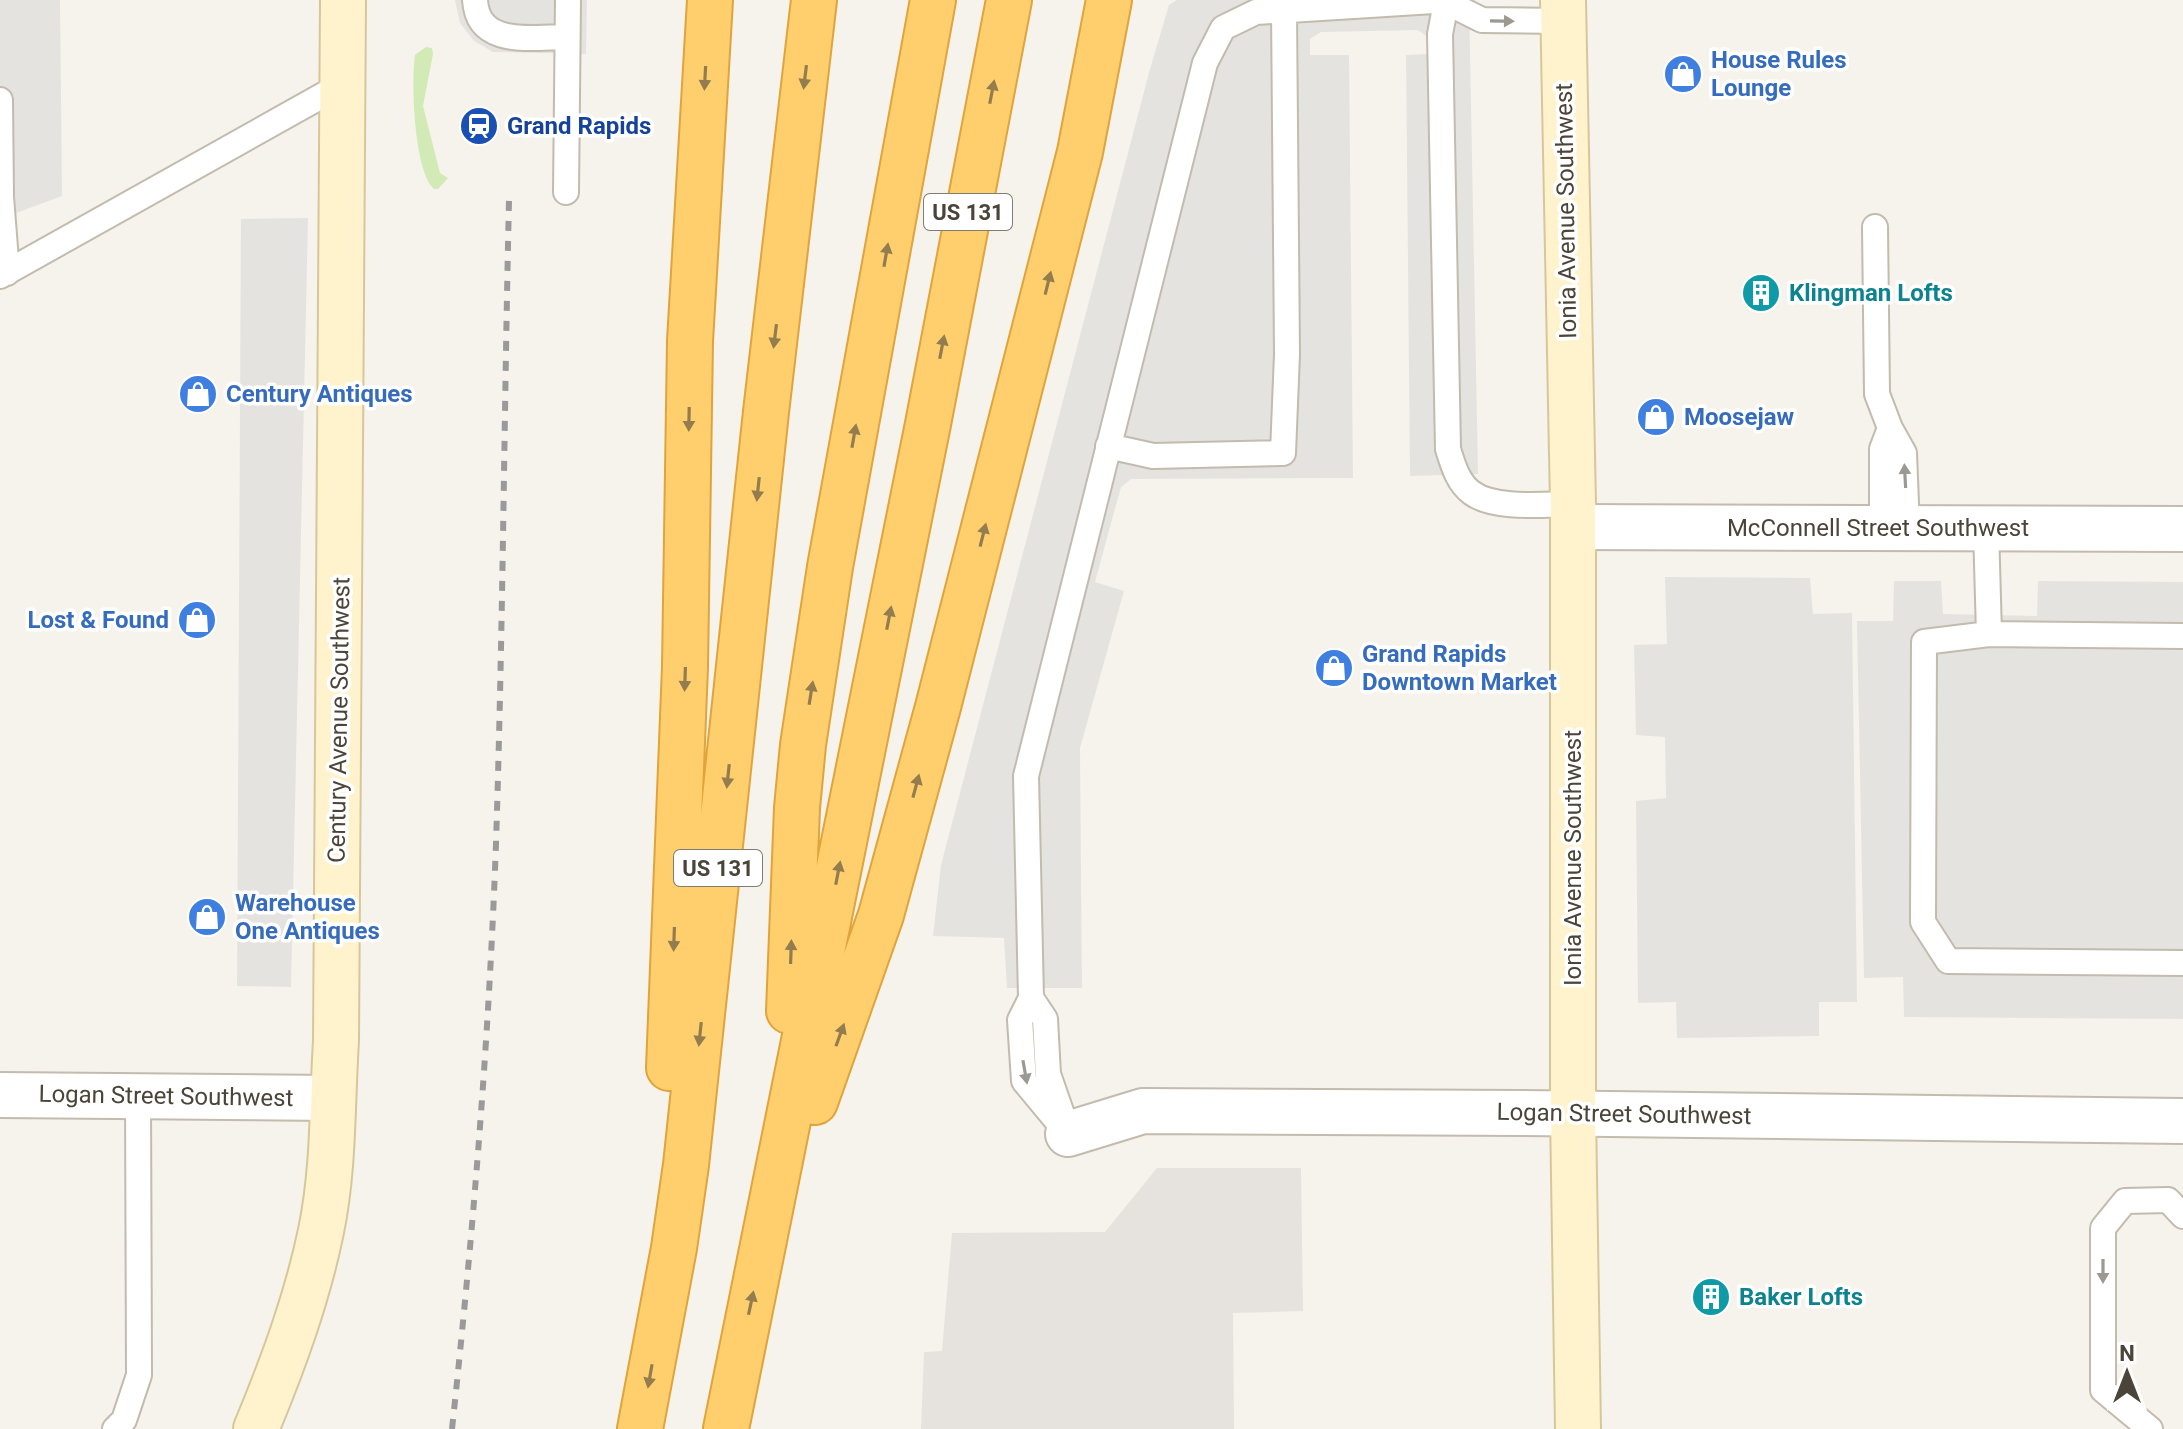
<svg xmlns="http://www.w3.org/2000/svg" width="2183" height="1429" font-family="Roboto,sans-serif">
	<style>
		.industrial { fill: #e6e2dd }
		.green { fill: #d2eab5 }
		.parking { fill: #e5e3e0 }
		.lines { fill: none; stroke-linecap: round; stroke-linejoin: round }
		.lane-casing { stroke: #c2bbae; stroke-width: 28 }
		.street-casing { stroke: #c2bbae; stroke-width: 48 }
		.secondary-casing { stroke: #d6c79b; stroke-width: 48 }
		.highway-casing { stroke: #e0a43c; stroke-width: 48 }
		.lane { stroke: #fff; stroke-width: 24 }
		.street { stroke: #fff; stroke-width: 44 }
		.secondary { stroke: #fff3cd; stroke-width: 44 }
		.highway { stroke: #ffcf6e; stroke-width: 44 }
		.rail { stroke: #9a9a9a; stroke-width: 6; stroke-dasharray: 10 10; stroke-linecap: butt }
		.oneway { fill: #9c9892 }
		.oneway2 { fill: #937c4e }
		.labels { text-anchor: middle; stroke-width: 7; stroke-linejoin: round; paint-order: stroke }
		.shield { fill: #fff; stroke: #817c74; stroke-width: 2 }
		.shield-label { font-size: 22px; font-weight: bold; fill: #4b4439 }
		.shop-label { font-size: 24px; font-weight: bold; fill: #366cbe; stroke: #fff; text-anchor: start }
		.transit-label { font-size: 24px; font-weight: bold; fill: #164399; stroke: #fff; text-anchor: start }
		.street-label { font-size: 24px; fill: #4b4439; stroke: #fff }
		.culture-label { font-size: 24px; font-weight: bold; fill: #0d838f; stroke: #fff; text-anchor: start }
	</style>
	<rect width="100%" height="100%" fill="#f6f3ec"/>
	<path class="industrial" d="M1157 1168H1301L1303 1311 1233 1313 1234 1429H921L924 1352 942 1351 952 1233 1105 1232Z"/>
	<path class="green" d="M426 47 432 48 433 54 423 106 440 173 448 178 438 189H434C414 171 411 82 415 55Z"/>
	<path class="parking" d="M0 0H60L62 196 0 219Z
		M455 0H587L586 54 493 52 474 41 460 23Z
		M1177 0H1469L1478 474 1410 476 1406 55 1428 54 1429 38 1418 30 1321 32 1310 39V55H1349L1353 478 1131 479 1121 487 1095 582 1124 591 1080 748 1082 988H1007L1004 938 933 936 941 865 1150 69 1169 5Z
		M308 218 291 987 237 986 241 219Z
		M1665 577 1810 578 1813 614 1852 613 1857 1002H1819V1036L1677 1038 1676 1002 1638 1003 1636 801 1666 798 1665 737 1636 735 1634 645 1667 644Z
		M1894 581H1941L1943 614 2037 616 2038 581 2183 582V1019L1904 1017 1903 977 1864 978 1857 621H1893Z"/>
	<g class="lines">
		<defs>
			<path id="lane" d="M475 0C478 48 532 37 567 37
				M1446 2 1440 34 1448 449C1453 465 1458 483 1472 493 1495 510 1546 504 1573 504
				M1446 2 1482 20 1563 21
				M0 100 1 197 7 273
				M566 192 568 0
				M1875 227 1877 394 1890 428 1904 453 1907 528
				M0 276 343 84
				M1108 446 1153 456 1283 453 1287 354 1284 11
				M1882 528V449L1890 428
				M1986 528 1989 634
				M2183 636 1989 634 1924 642 1923 922 1948 961 2183 963
				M1031 998 1045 1019 1048 1074 1064 1120
				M1068 1134 1024 1081 1020 1020 1031 998 1026 776 1205 63 1223 28 1256 12 1450 0
				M115 1429 124 1420 139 1375 138 1096
				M2150 1429 2103 1390V1228L2125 1201 2168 1200 2183 1216"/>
			<path id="street" d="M1573 527 2183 529
				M0 1095 332 1098
				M1068 1134 1143 1111 1523 1113 2183 1121"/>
			<path id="secondary" d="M1563 0 1573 504V1113L1578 1429
				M256 1429C283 1364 307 1299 321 1231 334 1169 332 1103 336 1041L343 0"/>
			<path id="highway" d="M789 1011 797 808 803 745 830 567 933 0
				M669 1068 685 667 690 341 710 0
				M815 1102 881 915 938 707 1080 152 1109 0
				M640 1429 674 1248 686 1165 766 412 814 0
				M726 1429 928 424 1009 0"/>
		</defs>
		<use href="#lane" class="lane-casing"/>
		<use href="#street" class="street-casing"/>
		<use href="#secondary" class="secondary-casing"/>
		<use href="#highway" class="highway-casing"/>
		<use href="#lane" class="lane"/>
		<use href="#street" class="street"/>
		<use href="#secondary" class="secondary"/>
		<use href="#highway" class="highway"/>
		<path class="rail" d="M452 1429C473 1234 489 1039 496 843 503 629 504 415 509 200"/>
	</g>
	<defs><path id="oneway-solid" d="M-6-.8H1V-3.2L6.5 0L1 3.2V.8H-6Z" transform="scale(2)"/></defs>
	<g class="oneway">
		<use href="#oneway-solid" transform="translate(1502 21) rotate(1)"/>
		<use href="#oneway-solid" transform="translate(1905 476) rotate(-93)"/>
		<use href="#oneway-solid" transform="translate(1025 1072) rotate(80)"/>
		<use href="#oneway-solid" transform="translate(2103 1271) rotate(90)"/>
	</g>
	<g class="oneway2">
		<use href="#oneway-solid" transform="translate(805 77) rotate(97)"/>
		<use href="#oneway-solid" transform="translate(705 78) rotate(93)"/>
		<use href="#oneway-solid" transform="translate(992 92) rotate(-79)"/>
		<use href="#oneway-solid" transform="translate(886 255) rotate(-80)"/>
		<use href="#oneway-solid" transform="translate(1048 283) rotate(-76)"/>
		<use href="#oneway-solid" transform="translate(775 336) rotate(97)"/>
		<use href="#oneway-solid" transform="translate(942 347) rotate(-79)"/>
		<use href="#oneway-solid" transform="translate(689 419) rotate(91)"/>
		<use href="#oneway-solid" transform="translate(854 436) rotate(-80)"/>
		<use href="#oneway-solid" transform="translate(758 489) rotate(96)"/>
		<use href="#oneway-solid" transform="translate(983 535) rotate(-76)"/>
		<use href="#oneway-solid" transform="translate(889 618) rotate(-79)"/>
		<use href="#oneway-solid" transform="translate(685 679) rotate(92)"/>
		<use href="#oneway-solid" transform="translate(811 693) rotate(-81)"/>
		<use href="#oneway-solid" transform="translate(728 776) rotate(96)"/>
		<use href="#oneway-solid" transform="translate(916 786) rotate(-75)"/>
		<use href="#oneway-solid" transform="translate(838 873) rotate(-79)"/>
		<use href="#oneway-solid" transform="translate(674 939) rotate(92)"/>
		<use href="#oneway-solid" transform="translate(791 952) rotate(-88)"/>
		<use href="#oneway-solid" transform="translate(700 1034) rotate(96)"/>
		<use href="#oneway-solid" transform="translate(840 1035) rotate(-70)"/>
		<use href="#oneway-solid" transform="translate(751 1303) rotate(-78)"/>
		<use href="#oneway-solid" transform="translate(650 1376) rotate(100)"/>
	</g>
	<defs>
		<symbol id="shop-disc" viewBox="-11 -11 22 22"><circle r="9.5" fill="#3f7fe0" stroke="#fff"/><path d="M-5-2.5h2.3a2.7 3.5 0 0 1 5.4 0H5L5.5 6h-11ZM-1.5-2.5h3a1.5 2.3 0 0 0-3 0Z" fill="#fff"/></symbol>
		<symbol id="station-disc" viewBox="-11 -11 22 22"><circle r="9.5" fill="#1a4fb4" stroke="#fff"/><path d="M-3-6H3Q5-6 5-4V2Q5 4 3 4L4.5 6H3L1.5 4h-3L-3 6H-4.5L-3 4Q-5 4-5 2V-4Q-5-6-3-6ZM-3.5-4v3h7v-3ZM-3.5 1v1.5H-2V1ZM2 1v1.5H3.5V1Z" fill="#fff"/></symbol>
		<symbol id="building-disc" viewBox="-11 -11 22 22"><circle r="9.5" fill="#0f9aa8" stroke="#fff"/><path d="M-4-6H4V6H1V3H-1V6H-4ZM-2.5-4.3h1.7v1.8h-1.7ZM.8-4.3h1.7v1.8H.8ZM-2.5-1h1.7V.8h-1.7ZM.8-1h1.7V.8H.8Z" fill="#fff"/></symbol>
	</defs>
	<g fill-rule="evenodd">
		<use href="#shop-disc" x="1661" y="52" width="44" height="44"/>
		<use href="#station-disc" x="457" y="104" width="44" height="44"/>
		<use href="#building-disc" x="1739" y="271" width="44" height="44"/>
		<use href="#shop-disc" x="176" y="372" width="44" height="44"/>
		<use href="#shop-disc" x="1634" y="395" width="44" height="44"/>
		<use href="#shop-disc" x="175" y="598" width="44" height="44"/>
		<use href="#shop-disc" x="1312" y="646" width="44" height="44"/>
		<use href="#shop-disc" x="185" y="895" width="44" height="44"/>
		<use href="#building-disc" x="1689" y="1275" width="44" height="44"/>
	</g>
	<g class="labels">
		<g class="shield">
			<rect x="924" y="194" width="88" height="36" rx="6"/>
			<rect x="674" y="850" width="88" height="36" rx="6"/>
		</g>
		<g class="shield-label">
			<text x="968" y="220">US 131</text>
			<text x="718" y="876">US 131</text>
		</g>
		<g class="shop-label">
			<text x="1711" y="68">House Rules<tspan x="1711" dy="28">Lounge</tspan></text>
			<text x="226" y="402">Century Antiques</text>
			<text x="1684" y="425">Moosejaw</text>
			<text x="169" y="628" text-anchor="end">Lost &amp; Found</text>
			<text x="1362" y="662">Grand Rapids<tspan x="1362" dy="28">Downtown Market</tspan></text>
			<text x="235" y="911">Warehouse<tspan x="235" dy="28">One Antiques</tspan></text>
		</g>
		<g class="transit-label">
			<text x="507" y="134">Grand Rapids</text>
		</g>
		<g class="street-label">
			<text transform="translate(1566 211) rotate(-91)" y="8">Ionia Avenue Southwest</text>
			<text x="1878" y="536">McConnell Street Southwest</text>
			<text transform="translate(339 720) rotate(-89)" y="8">Century Avenue Southwest</text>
			<text transform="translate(1573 858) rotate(-90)" y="8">Ionia Avenue Southwest</text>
			<text transform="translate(166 1096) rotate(1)" y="8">Logan Street Southwest</text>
			<text transform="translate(1624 1114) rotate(1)" y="8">Logan Street Southwest</text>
		</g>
		<g class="culture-label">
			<text x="1789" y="301">Klingman Lofts</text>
			<text x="1739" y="1305">Baker Lofts</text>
		</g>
	</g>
	<g transform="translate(2127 1373)" stroke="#ffffff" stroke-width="6" paint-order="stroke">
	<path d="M0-6L14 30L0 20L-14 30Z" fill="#4b4439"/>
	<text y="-12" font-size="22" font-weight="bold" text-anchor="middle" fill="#4b4439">N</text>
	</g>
</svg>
